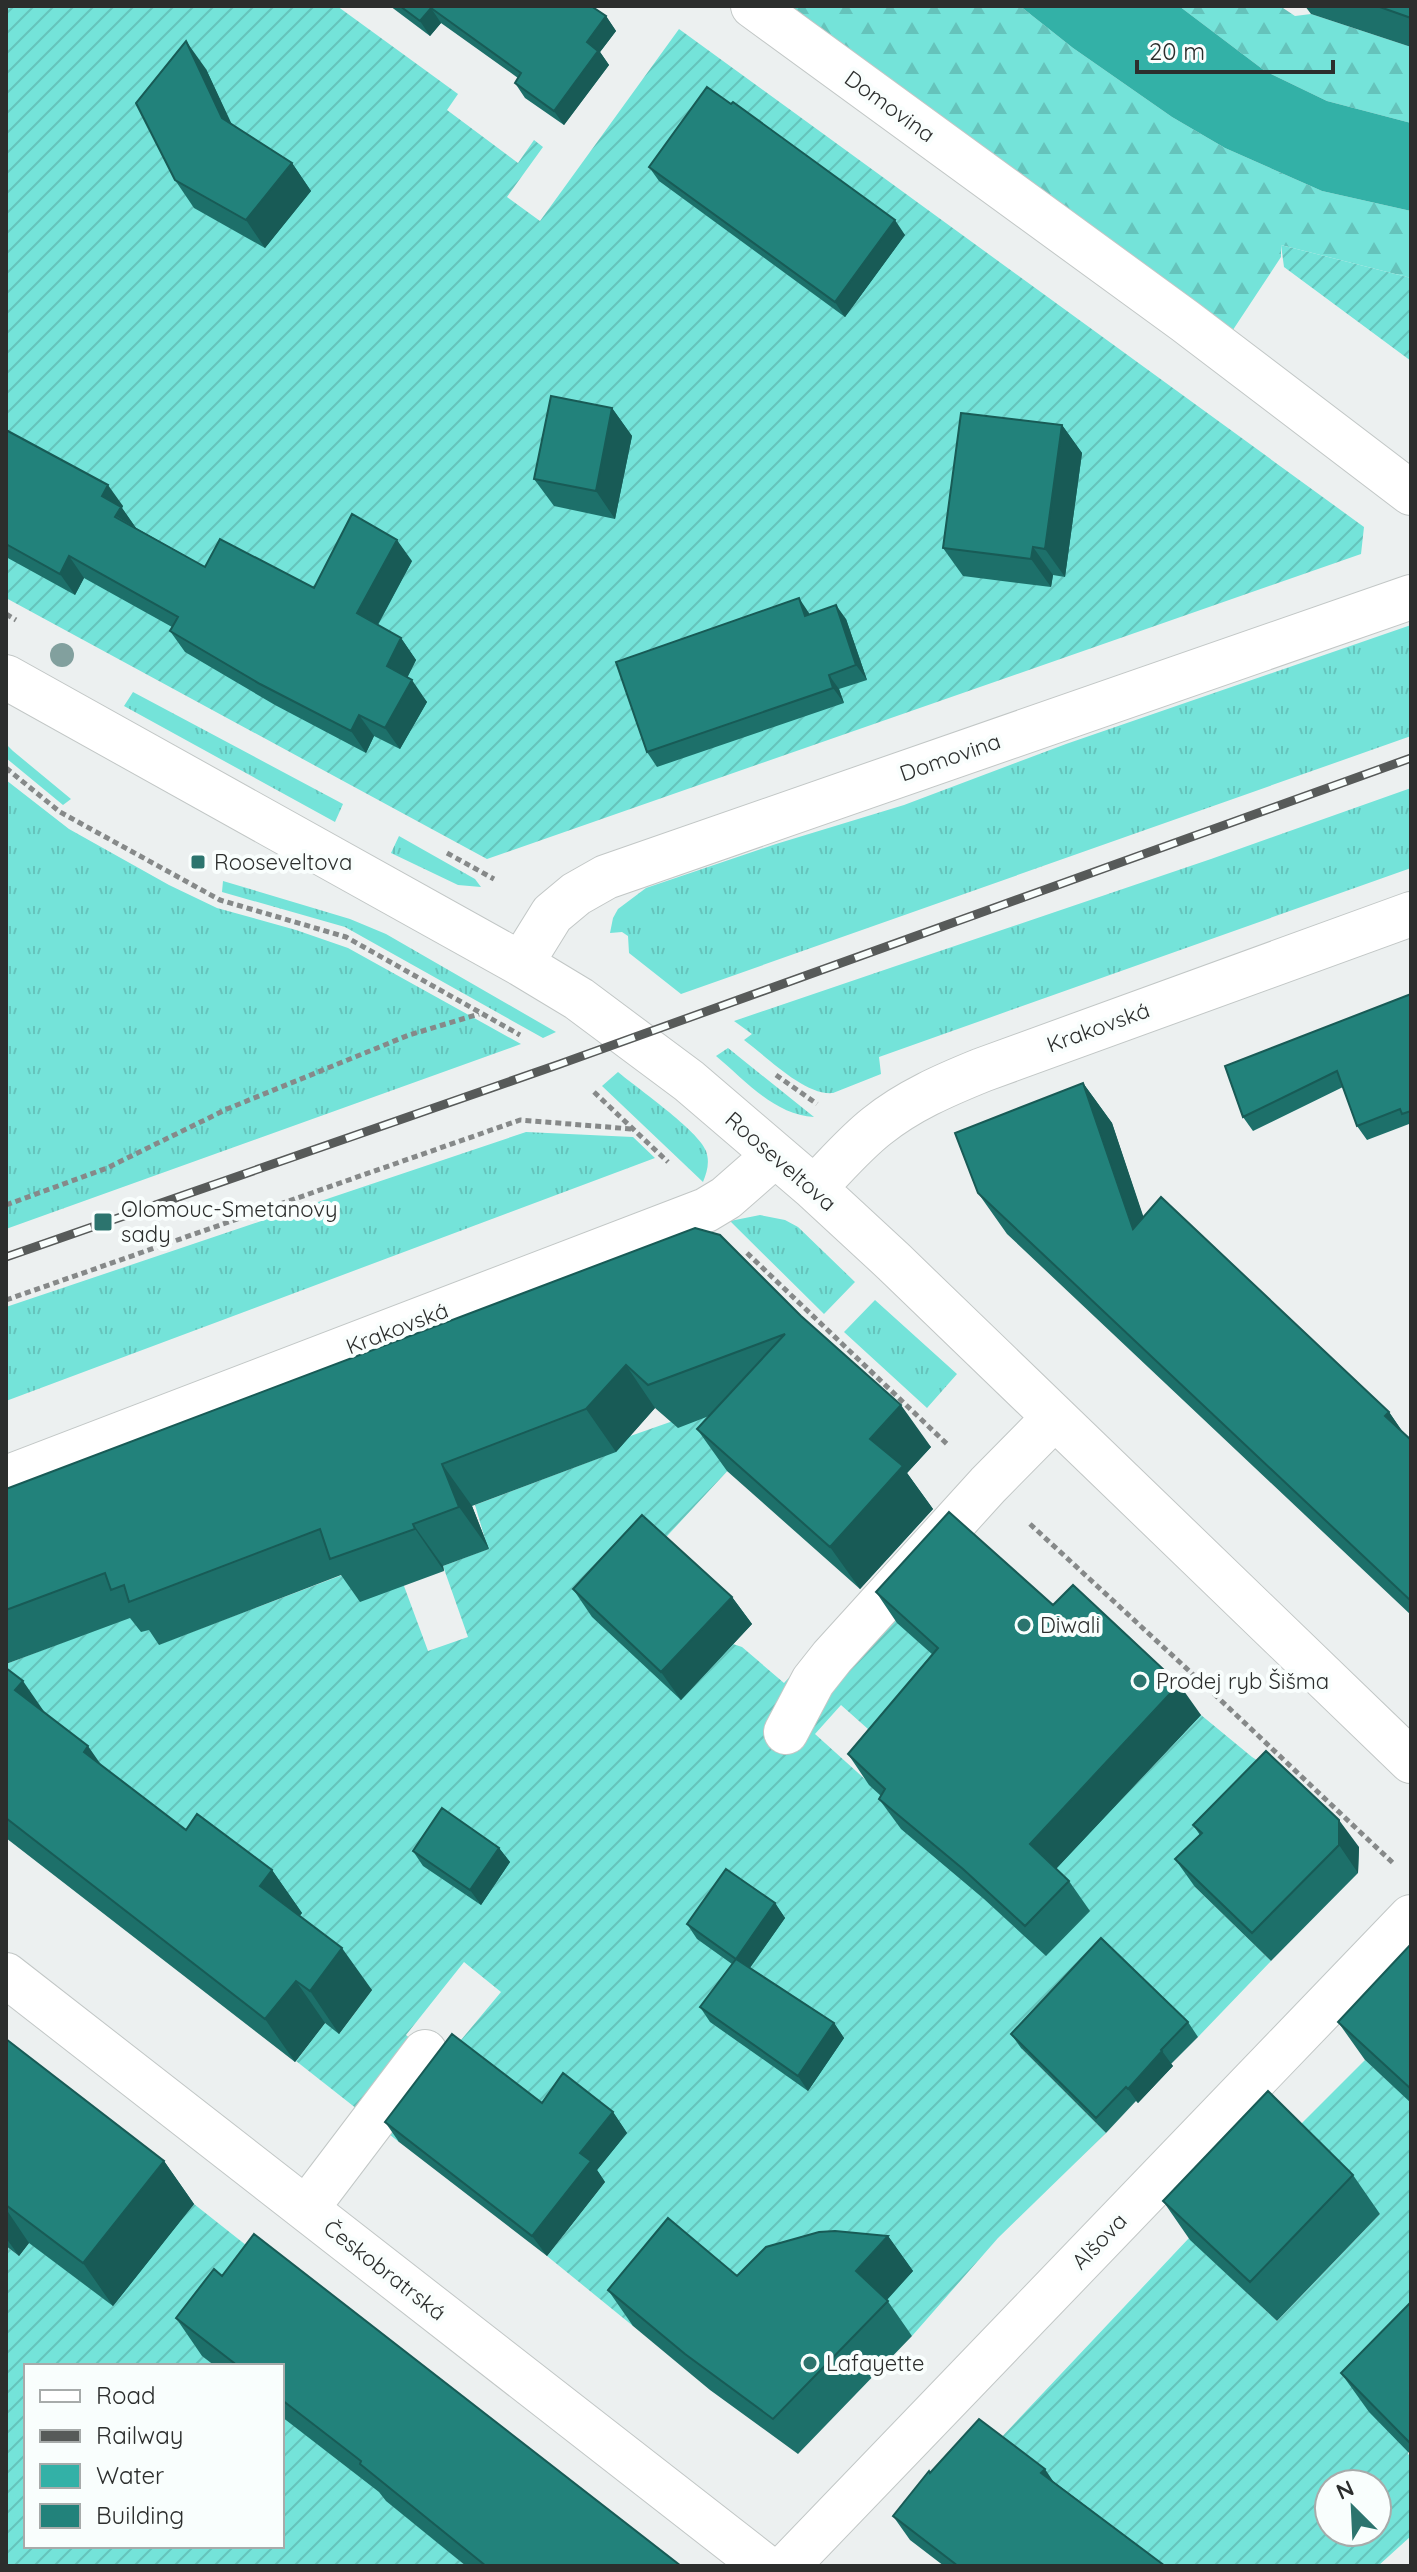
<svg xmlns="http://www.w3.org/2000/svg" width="1417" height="2572" font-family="Quicksand,sans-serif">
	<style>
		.grass { fill: url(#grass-tufts) }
		.forest { fill: url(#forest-firs) }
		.garden { fill: url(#garden-furrows); fill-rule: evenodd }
		.water { fill: #33b1a7 }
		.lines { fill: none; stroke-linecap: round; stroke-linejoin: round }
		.minor-casing { stroke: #c2c7c6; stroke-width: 46 }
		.path { stroke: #868989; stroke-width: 5; stroke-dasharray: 6 4; stroke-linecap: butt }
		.minor { stroke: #fff; stroke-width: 44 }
		.rail-casing { stroke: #575a59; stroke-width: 9 }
		.rail { stroke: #f9fefd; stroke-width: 6; stroke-dasharray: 18; stroke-linecap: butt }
		.tree { fill: #82a09e }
		.wall { fill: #1d706a }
		.shaded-wall { fill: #185b56 }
		.building { fill: #22827b; stroke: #185b56; stroke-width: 2 }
		.poi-dot { fill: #2c746e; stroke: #f9fefd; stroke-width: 3 }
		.labels { text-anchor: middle; stroke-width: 8; stroke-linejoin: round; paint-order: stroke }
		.street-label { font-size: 22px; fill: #2c2e2d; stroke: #f9fefd }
		.poi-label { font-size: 22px; fill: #2c2e2d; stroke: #f9fefd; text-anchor: start }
	</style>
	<defs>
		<pattern id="grass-tufts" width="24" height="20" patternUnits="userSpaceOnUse" patternTransform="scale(2)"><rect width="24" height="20" fill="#74e3d9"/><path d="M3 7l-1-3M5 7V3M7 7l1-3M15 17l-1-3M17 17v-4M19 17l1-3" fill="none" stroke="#65c3bb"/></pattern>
		<pattern id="forest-firs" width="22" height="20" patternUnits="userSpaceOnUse" patternTransform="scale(2)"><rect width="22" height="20" fill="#74e3d9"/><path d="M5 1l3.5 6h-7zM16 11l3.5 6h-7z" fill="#65c3bb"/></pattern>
		<pattern id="garden-furrows" width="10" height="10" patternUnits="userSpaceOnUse" patternTransform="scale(2)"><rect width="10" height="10" fill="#74e3d9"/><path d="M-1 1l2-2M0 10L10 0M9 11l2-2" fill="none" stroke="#65c3bb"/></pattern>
	</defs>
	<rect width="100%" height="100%" fill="#ecf0f0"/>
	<path class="grass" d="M1411 625V736L681 994 629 953 628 936 622 932 610 933 613 918 618 909 646 888 776 844 904 805 1066 744Z
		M133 692 343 804 335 822 124 706Z
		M6 744 13 751 71 799 63 805 6 758Z
		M6 780 69 829 169 885 217 908 296 930 348 948 521 1044 6 1229Z
		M1411 788V868L879 1057 881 1074 833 1093C805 1096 766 1056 744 1040L752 1034 734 1021 1211 859Z
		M399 836 475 879 481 887 458 885 391 853Z
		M223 881 350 919 386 934 556 1032 543 1038 345 927 222 892Z
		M728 1048 814 1117C774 1115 745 1080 716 1056Z
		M618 1072C637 1088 699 1131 706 1151 710 1162 707 1172 703 1182L602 1086Z
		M526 1132 633 1137 655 1158 6 1401V1307Z
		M760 1215 785 1220 798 1227 855 1282 824 1314 730 1221Z
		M875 1300 957 1374 927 1408 844 1332Z"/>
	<path class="forest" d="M753 6H1020L1073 48 1172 117 1225 148 1322 191 1411 211V278L1281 245V257L1221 348Z
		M1179 6H1280L1295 16 1311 14 1411 47V123L1327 101 1265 71Z"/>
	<path class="garden" d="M6 6H337L458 94 447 110 518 163 534 140 543 147 507 197 540 221 679 29 1364 527 1361 554 487 859 6 598Z
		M1281 245 1411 278V361L1284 267Z
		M708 1413 732 1466 592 1617 733 1644 742 1647 784 1683 939 1513 960 1678 896 1754 841 1705 815 1734 908 1818 992 1820 1116 1805 1201 1715 1252 1757 1286 1779 1195 1887 1271 1961 1198 2037 1022 2049 1106 2133 998 2238 912 2336 881 2306 786 2336 693 2254 633 2326 547 2256 605 2182 556 2124 456 2046 501 1992 464 1962 406 2035 441 2065 399 2142 296 2061 325 2023 340 2033 372 1990 215 1872 6 1697V1664L119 1621 133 1613 153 1628 160 1644 350 1572 404 1586 428 1651 468 1637 443 1566 488 1549 475 1505 602 1457 599 1447 673 1421 674 1425Z
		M1365 2060 1411 2102V2369L1408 2454 1411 2457V2536L1378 2566H1149L996 2443 1189 2238 1277 2321 1380 2214 1295 2130ZM1329 2484H1377V2532H1329Z
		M194 2204 280 2272 202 2355 215 2366H26V2546H282V2406L466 2566H6V2246L19 2256 33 2238Z"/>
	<path class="water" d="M1020 6H1179L1265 71 1327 101 1411 123V211L1322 191 1225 148 1172 117 1073 48Z"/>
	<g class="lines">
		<defs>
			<path id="minor" d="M753 6 1185 321 1411 493
				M6 677 521 964 579 999 689 1081 814 1188 894 1262 1411 1761
				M521 964 552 914 576 894 606 877 1411 597
				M814 1188C834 1168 854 1144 877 1126 908 1101 945 1085 982 1070L1411 914
				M6 1478 706 1210 726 1198 775 1155
				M786 1732 813 1681 832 1657 988 1485 1054 1418
				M6 1975 764 2566
				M306 2209 425 2052
				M787 2566 1411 1917"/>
		</defs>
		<use href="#minor" class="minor-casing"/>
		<path class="path" d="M6 614 16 620
			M6 768 60 812 220 900 346 937 520 1035
			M447 853 494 879
			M776 1075 817 1104
			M594 1092 668 1162
			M6 1205 107 1168 227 1109 409 1035 479 1014
			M747 1253 948 1445
			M6 1300 520 1120 632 1129
			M1030 1524 1212 1692 1394 1864"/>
		<use href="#minor" class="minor"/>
		<defs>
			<path id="rail" d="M6 1257 560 1064 1411 758"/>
		</defs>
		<use href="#rail" class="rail-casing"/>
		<use href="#rail" class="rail"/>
	</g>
	<circle class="tree" cx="62" cy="655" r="12"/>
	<path class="wall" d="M390 6H591L606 16 616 31 600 52 609 65 564 125 525 98 515 83 518 78 441 23 430 36Z
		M1305 6H1411V47L1311 14Z
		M206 69 231 124 292 163 311 191 265 248 194 208 175 180Z
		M731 104 905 235 845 317 659 181 649 167Z
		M612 408 632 436 615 519 554 506 534 479Z
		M1062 425 1082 453 1065 577 1053 575 1051 587 963 576 943 548Z
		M6 430 123 506 122 508 136 528 205 567 314 588 412 561 378 625 401 638 416 660 407 678 427 702 400 749 374 736 366 753 275 705 185 652 170 631 172 627 84 578 75 595 6 557Z
		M809 614 846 619 867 680 839 689 844 703 657 767 647 752Z
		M1411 994V1127L1409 1124 1367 1140 1357 1126 1343 1087 1253 1131 1243 1117Z
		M1083 1083 1112 1123 1143 1217 1389 1412 1404 1434 1411 1440V1615L1007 1234 978 1193Z
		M695 1228 931 1447 907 1473 933 1509 860 1589 727 1471 697 1429 709 1416 678 1428 655 1408 616 1452 472 1506 489 1549 443 1566 444 1571 360 1602 341 1575 159 1645 149 1630 141 1632 130 1618 6 1664V1489Z
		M573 1589 732 1597 752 1624 681 1700 592 1617Z
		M876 1592 1053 1605 1201 1715 1056 1869 1069 1881 1090 1911 1046 1956 984 1899 901 1829 879 1799 881 1796 869 1785 848 1754 933 1655 897 1623Z
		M6 1668 45 1713 102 1766 186 1830 272 1870 302 1913 299 1916 372 1990 339 2034 325 2023 295 2062 6 1838Z
		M1193 1825 1359 1847 1358 1873 1271 1961 1195 1887 1175 1859 1200 1835Z
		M499 1848 510 1862 481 1905 423 1866 413 1851Z
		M775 1903 785 1918 750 1968 834 2023 844 2038 808 2091 710 2022 700 2007 732 1964 697 1939 687 1924Z
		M1411 1944V2103L1365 2060 1338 2022Z
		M1188 2022 1198 2037 1171 2064 1173 2066 1138 2103 1136 2101 1106 2133 1021 2048 1011 2034Z
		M6 2039 164 2161 194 2204 113 2306 29 2243 19 2256 6 2246Z
		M542 2103 613 2112 627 2133 597 2170 605 2182 547 2256 399 2142 385 2122Z
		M1353 2175 1380 2214 1277 2321 1190 2240 1163 2201Z
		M888 2236 913 2271 887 2300 912 2336 798 2454 710 2390 633 2326 608 2290 737 2276Z
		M222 2276 681 2566H466L386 2501 379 2492 282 2417V2366H215L202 2356 176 2318Z
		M1411 2302V2455L1369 2412 1341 2373Z
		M930 2473 1054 2482 1165 2566H944L910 2540 893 2516Z"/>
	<path class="shaded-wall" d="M431 8 441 23 430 36 420 21Z
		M606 16 616 31 600 52 609 65 564 125 554 111 587 42Z
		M186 41 206 69 242 146 222 118Z
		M292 163 311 191 265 248 246 220Z
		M895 220 905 235 845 317 835 302Z
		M612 408 632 436 615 519 596 491Z
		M1062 425 1082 453 1065 577 1045 549Z
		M108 485 123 506 122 508 136 528 116 516 102 496Z
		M397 540 412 561 372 635 357 613Z
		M1033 547 1053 575 1051 587 1031 559Z
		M69 556 84 578 75 595 60 574Z
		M799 598 809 613 815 631 805 616Z
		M836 605 846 619 867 680 856 665Z
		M401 638 416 660 402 688 387 666Z
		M829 675 839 689 844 703 833 688Z
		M412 680 427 702 400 749 385 728Z
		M359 715 374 736 366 753 351 731Z
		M1083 1083 1112 1123 1161 1269 1133 1229Z
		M626 1365 655 1408 616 1452 586 1409Z
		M901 1405 931 1447 907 1473 933 1509 860 1589 830 1547 870 1439Z
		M1389 1412 1411 1444 1385 1416Z
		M442 1464 472 1506 489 1549 459 1507Z
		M413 1524 443 1566 444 1571 415 1529Z
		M732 1597 752 1624 681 1700 661 1672Z
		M23 1681 52 1723 15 1690Z
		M1179 1684 1201 1715 1051 1874 1030 1844Z
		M88 1746 118 1789 84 1752Z
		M1339 1820 1359 1847 1358 1873 1339 1845Z
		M499 1848 510 1862 481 1905 470 1890Z
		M272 1870 302 1913 290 1929 260 1886Z
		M775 1903 785 1918 746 1973 736 1959Z
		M342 1948 372 1990 339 2034 310 1991Z
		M296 1981 325 2023 295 2062 265 2019Z
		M834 2023 844 2038 808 2091 798 2076Z
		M1162 2051 1173 2066 1138 2103 1128 2089Z
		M613 2112 627 2133 597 2170 605 2182 547 2256 532 2236 580 2153Z
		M164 2161 194 2204 113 2306 83 2263Z
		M6 2209 29 2243 19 2256 6 2238Z
		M888 2236 913 2271 881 2306 856 2271Z
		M1045 2469 1061 2493 1041 2473Z"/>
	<path class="building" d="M400 6H591L606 16 587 42 598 51 554 111 515 83 521 73 431 8 420 21Z
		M1377 6H1411V18Z
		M186 41 222 118 292 163 246 220 175 180 136 103Z
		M707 87 731 104 733 102 895 220 835 302 649 167Z
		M551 396 612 408 596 491 534 479Z
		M961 413 1062 425 1045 549 1033 547 1031 559 943 548Z
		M6 430 108 485 102 496 121 507 115 517 205 567 220 539 314 588 352 514 397 540 357 613 401 638 387 666 412 680 385 728 359 715 351 731 260 684 170 631 178 617 69 556 60 574 6 544Z
		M799 598 805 616 836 605 856 665 829 675 833 688 647 752 616 662Z
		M1411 994V1111L1402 1114 1400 1109 1357 1126 1337 1071 1243 1117 1225 1066Z
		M1083 1083 1133 1229 1161 1197 1389 1412 1385 1416 1411 1440V1601L978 1193 955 1133Z
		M695 1228 720 1235 801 1316 901 1405 870 1439 903 1466 830 1547 697 1429 785 1334 648 1385 626 1365 586 1409 442 1464 459 1507 413 1524 415 1529 330 1559 320 1529 129 1602 124 1585 111 1590 105 1573 6 1610V1489Z
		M949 1512 1053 1605 1073 1585 1179 1684 1030 1844 1069 1881 1025 1926 963 1869 879 1799 885 1789 848 1754 938 1648 876 1592Z
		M642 1515 732 1597 661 1672 573 1589Z
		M6 1668 23 1681 15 1690 88 1746 84 1752 186 1830 197 1814 272 1870 260 1886 342 1948 310 1991 296 1981 265 2019 6 1818Z
		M1266 1751 1339 1820V1845L1252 1933 1175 1859 1202 1833 1193 1825Z
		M442 1808 499 1848 470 1890 413 1851Z
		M726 1869 775 1903 736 1959 687 1924Z
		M1101 1938 1188 2022 1161 2050 1162 2051 1128 2089 1126 2087 1096 2118 1011 2034Z
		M1411 1944V2089L1338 2022Z
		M736 1959 834 2023 798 2076 700 2007Z
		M452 2034 542 2103 563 2073 613 2112 580 2153 591 2161 532 2236 385 2122Z
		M6 2039 164 2161 83 2263 6 2205Z
		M1268 2091 1353 2175 1250 2282 1163 2201Z
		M668 2218 737 2276 766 2247 819 2232 835 2231 888 2236 856 2271 888 2301 773 2419 685 2354 608 2290Z
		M254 2234 681 2566H486L360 2464 361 2461 282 2400V2366H238L176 2318 214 2269 222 2276Z
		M1411 2302V2444L1341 2373Z
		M979 2419 1045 2469 1041 2473 1165 2566H958L893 2516 929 2471 930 2473Z"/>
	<g class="poi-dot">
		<rect x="190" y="854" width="16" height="16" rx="4"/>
		<rect x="93" y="1212" width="20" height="20" rx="4"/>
		<circle cx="1024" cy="1625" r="8"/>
		<circle cx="1140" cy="1681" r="8"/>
		<circle cx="810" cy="2363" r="8"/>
	</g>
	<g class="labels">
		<g class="street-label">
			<text transform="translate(890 106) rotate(36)" y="8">Domovina</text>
			<text transform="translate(950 757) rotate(-19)" y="8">Domovina</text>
			<text transform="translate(1098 1027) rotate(-20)" y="8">Krakovská</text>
			<text transform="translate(781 1161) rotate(41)" y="8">Rooseveltova</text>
			<text transform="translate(397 1328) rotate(-21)" y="8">Krakovská</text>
			<text transform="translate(1099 2241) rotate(-46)" y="8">Alšova</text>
			<text transform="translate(385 2270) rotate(38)" y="8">Českobratrská</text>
		</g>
		<g class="poi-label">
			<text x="214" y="870">Rooseveltova</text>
			<text x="121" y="1217">Olomouc-Smetanovy<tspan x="121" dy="25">sady</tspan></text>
			<text x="1040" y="1633">Diwali</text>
			<text x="1156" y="1689">Prodej ryb Šišma</text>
			<text x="826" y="2371">Lafayette</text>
		</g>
	</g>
	<rect width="1417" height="2572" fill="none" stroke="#2c2e2d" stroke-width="16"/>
	<rect x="24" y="2364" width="260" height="184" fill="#f9fefd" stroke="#a7abaa" stroke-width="2"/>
	<rect x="40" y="2390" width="40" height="12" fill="#ffffff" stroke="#a7abaa" stroke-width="2"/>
	<text x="96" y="2404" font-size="24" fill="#2c2e2d">Road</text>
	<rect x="40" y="2430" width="40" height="12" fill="#575a59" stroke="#a7abaa" stroke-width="2"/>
	<text x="96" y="2444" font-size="24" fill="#2c2e2d">Railway</text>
	<rect x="40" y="2464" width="40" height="24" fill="#33b1a7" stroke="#a7abaa" stroke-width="2"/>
	<text x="96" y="2484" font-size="24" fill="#2c2e2d">Water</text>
	<rect x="40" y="2504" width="40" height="24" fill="#22827b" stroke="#a7abaa" stroke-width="2"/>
	<text x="96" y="2524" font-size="24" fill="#2c2e2d">Building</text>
	<g transform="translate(1353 2508) rotate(336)"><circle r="38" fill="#f9fefd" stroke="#a7abaa" stroke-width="2"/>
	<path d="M0-6L14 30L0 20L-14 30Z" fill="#2c746e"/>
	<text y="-12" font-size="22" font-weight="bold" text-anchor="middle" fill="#2c2e2d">N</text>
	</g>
	<path d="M1137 60v12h196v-12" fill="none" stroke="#2c2e2d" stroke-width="4"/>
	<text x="1149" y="60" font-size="24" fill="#2c2e2d" stroke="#f9fefd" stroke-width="6" paint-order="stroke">20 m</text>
</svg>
